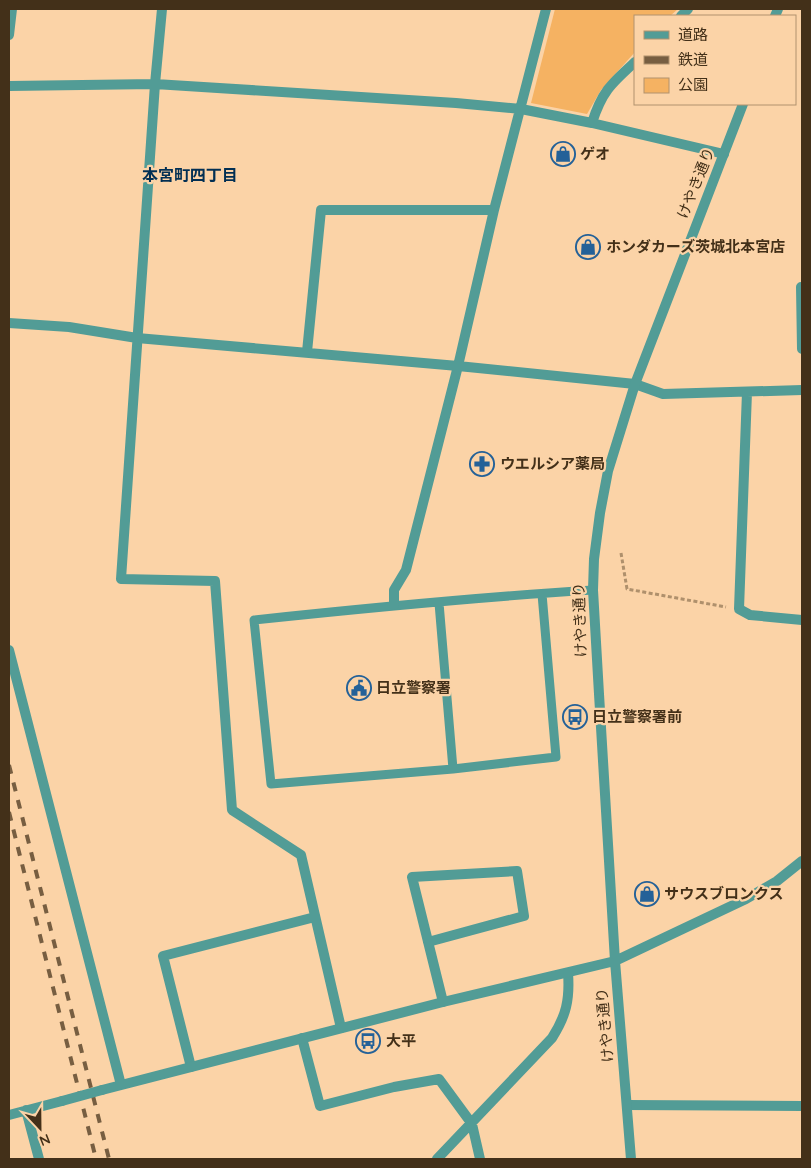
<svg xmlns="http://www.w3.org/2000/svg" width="811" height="1168" font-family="Quicksand,'Noto Sans JP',sans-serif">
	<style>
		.green { fill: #f5b262 }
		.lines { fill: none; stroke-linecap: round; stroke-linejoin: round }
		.path { stroke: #af906c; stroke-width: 3; stroke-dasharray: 4 2.5; stroke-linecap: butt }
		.service { stroke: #529c96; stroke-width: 9 }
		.minor { stroke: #529c96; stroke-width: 10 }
		.tertiary { stroke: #529c96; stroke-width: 10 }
		.rail { stroke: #775e41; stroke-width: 4; stroke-dasharray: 9 9; stroke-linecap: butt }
		.tertiary-bridge { stroke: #529c96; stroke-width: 10 }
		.labels { text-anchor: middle; stroke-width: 4.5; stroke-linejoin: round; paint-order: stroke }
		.poi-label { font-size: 15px; font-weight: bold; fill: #433019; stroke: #fbd3a7; text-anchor: start }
		.street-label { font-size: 15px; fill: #433019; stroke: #fbd3a7 }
		.neighbourhood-label { font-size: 16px; font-weight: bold; fill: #022f53; stroke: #fbd3a7 }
	</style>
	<rect width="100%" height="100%" fill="#fbd3a7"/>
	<path class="green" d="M555 9H678L670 16H635V52L601 90 587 114 531 103Z"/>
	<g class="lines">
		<path class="path" d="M621 553 627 589 726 607"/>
		<path class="service" d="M542 594 556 757 453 769 271 784 254 620C367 608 480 597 593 590
			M439 603 453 769"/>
		<path class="minor" d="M162 9 155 84 121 579 215 581 232 810 301 855 341 1028
			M681 16 688 9
			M9 35 12 9
			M9 86 155 84 456 103 521 109 592 123 724 154
			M592 123C602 91 612 83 635 62
			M802 287H801L802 349
			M9 323 69 327 137 338 458 366 635 384 663 394 802 390
			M307 352 321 210H494
			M747 392 739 609 750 615 802 620
			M394 605V590L406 570 458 366 494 210 546 9
			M428 942 524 916 517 871 412 877 443 1002
			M302 1038 320 1106 394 1087 439 1079 472 1124 480 1159
			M191 1067 163 956 315 917
			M627 1105 802 1106
			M437 1159 552 1038C566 1016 570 1000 568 973"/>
		<path class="tertiary" d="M775 16 778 9
			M9 650 121 1085
			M102 1090 443 1002 615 961 746 899 777 881 802 861
			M26 1110 39 1159
			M9 1115 62 1101
			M631 1159 615 961 599 694 593 590 594 559 600 513 608 471 635 384 743 104"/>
		<path class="rail" d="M9 765 109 1159
			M9 812 96 1159"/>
		<path class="tertiary-bridge" d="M62 1101 102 1090"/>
	</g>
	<defs>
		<symbol id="shop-ring" viewBox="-11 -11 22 22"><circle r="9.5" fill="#fbd3a7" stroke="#246198" stroke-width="1.5"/><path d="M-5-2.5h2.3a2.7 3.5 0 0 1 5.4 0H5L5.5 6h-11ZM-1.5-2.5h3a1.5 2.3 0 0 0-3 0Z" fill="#246198"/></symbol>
		<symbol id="pharmacy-ring" viewBox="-11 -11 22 22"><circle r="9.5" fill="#fbd3a7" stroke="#246198" stroke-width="1.5"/><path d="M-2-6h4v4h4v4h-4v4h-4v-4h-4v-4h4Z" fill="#246198"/></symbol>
		<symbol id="civic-ring" viewBox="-11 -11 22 22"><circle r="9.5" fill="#fbd3a7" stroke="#246198" stroke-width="1.5"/><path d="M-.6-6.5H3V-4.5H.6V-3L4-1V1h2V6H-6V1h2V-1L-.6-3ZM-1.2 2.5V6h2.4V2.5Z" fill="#246198"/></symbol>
		<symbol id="bus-ring" viewBox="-11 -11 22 22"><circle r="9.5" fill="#fbd3a7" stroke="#246198" stroke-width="1.5"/><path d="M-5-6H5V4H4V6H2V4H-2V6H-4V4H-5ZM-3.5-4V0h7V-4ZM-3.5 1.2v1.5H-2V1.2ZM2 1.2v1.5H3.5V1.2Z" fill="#246198"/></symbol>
	</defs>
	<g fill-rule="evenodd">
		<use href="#shop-ring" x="549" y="140" width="28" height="28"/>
		<use href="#shop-ring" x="574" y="233" width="28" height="28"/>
		<use href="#pharmacy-ring" x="468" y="450" width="28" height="28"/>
		<use href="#civic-ring" x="345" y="674" width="28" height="28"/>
		<use href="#bus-ring" x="561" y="703" width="28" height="28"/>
		<use href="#shop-ring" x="633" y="880" width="28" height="28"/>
		<use href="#bus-ring" x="354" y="1027" width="28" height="28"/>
	</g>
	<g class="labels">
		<g class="poi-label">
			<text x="580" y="159">ゲオ</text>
			<text x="606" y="252">ホンダカーズ茨城北本宮店</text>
			<text x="500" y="469">ウエルシア薬局</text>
			<text x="376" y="693">日立警察署</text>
			<text x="592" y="722">日立警察署前</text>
			<text x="664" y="899">サウスブロンクス</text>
			<text x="386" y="1046">大平</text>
		</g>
		<g class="street-label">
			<text transform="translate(696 183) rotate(-68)" y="5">けやき通り</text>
			<text transform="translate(580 620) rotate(-92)" y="5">けやき通り</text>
			<text transform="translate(605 1025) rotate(-95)" y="5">けやき通り</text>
		</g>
		<g class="neighbourhood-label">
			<text x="190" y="181">本宮町四丁目</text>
		</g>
	</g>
	<rect width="811" height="1168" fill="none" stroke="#433019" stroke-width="20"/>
	<rect x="634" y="15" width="162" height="90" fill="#fbd3a7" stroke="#b1926e"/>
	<rect x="644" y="31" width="25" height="8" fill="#529c96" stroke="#b1926e"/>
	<text x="678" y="40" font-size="15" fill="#433019">道路</text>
	<rect x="644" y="56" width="25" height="8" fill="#775e41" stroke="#b1926e"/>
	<text x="678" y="65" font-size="15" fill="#433019">鉄道</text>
	<rect x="644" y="78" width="25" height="15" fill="#f5b262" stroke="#b1926e"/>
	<text x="678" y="90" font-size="15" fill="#433019">公園</text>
	<g transform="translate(40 1128) rotate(158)" stroke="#fbd3a7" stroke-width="4" paint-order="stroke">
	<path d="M0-4L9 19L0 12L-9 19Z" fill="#433019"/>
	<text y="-8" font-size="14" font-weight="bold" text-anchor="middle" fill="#433019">N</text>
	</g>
</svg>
